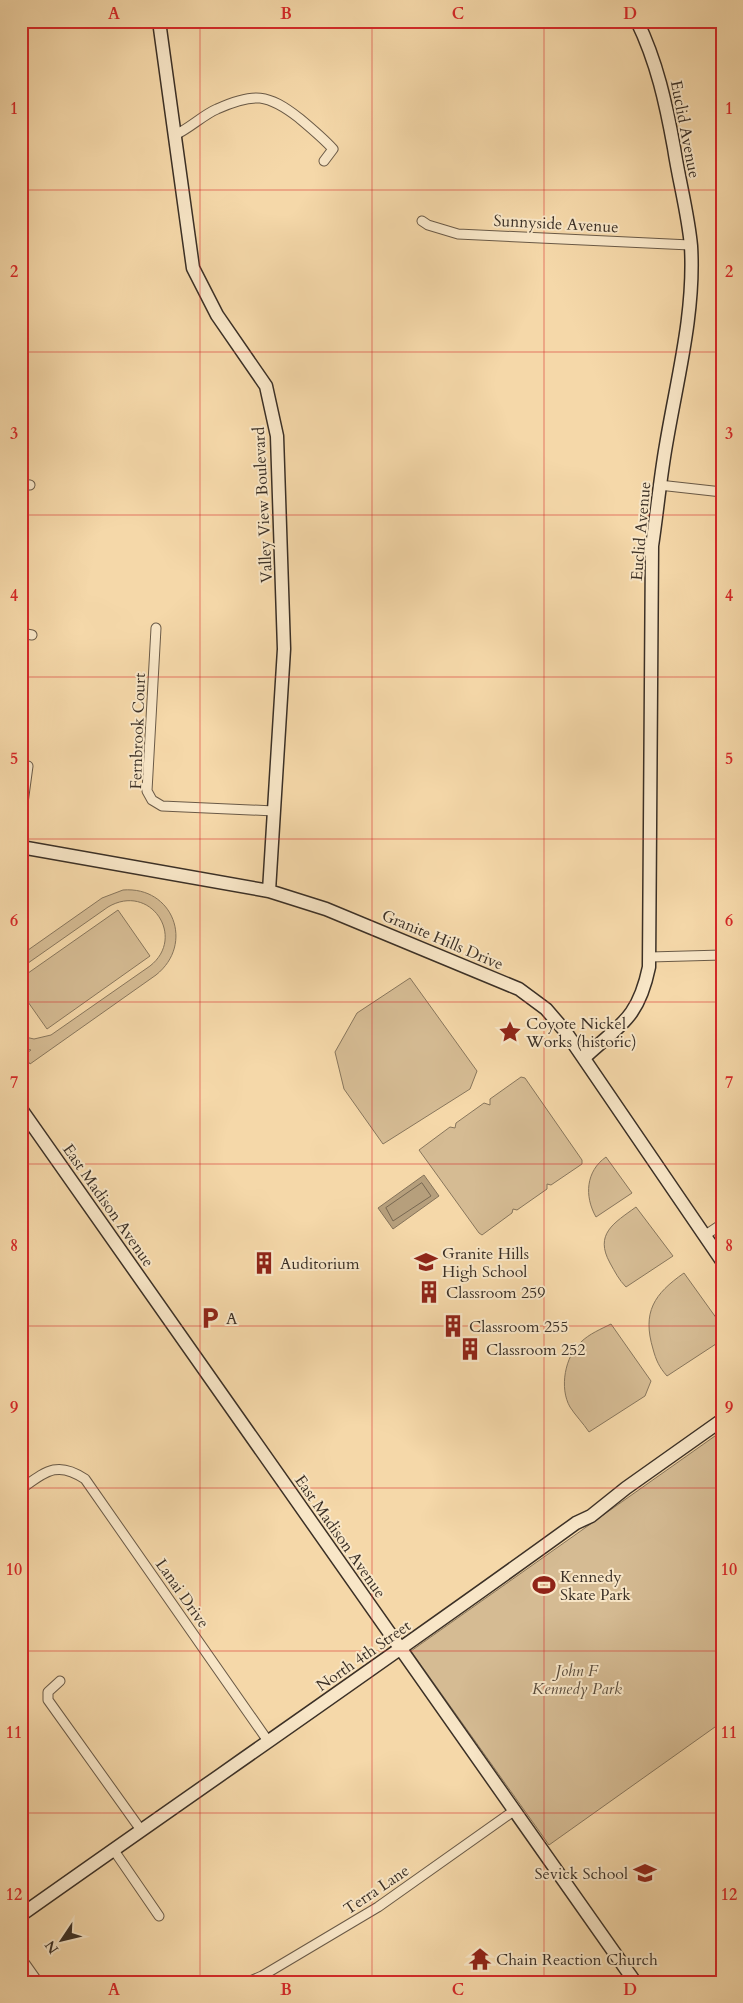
<svg xmlns="http://www.w3.org/2000/svg" width="743" height="2003" font-family="Cardo,serif">
	<style>
		.green { fill: #d5bb93; stroke: #88765c }
		.water { fill: #b69f7c; stroke: #85735a }
		.lines { fill: none; stroke-linecap: round; stroke-linejoin: round }
		.shore { stroke: #786851; stroke-width: 1 }
		.street-casing { stroke: #6a5a47; stroke-width: 11 }
		.secondary-casing { stroke: #3b3026; stroke-width: 15 }
		.street { stroke: #f8e6c7; stroke-width: 9 }
		.secondary { stroke: #f8e6c7; stroke-width: 12 }
		.grid { fill: none; stroke: #d62828; stroke-width: 1; stroke-opacity: 0.55 }
		.labels { text-anchor: middle; stroke-width: 4; stroke-linejoin: round; paint-order: stroke }
		.street-label { font-size: 16px; fill: #3b3026; stroke: #f8e6c7 }
		.poi-label { font-size: 16px; fill: #3b3026; stroke: #f8e6c7; text-anchor: start }
		.park-label { font-size: 16px; font-style: italic; fill: #5a4c3c; stroke: #f8e6c7 }
		.neatline { fill: none; stroke: #d62828; stroke-width: 2 }
		.grid-label { font-size: 16px; text-anchor: middle; font-weight: bold; fill: #d62828 }
	</style>
	<rect width="100%" height="100%" fill="#f5d8a9"/>
	<filter id="stains"><feTurbulence type="fractalNoise" baseFrequency=".004" numOctaves="4"/><feColorMatrix values="0 0 0 0 .2 0 0 0 0 .09 0 0 0 0 .02 0 0 0 .5 -.17"/></filter>
	<radialGradient id="worn" r=".72"><stop offset=".6" stop-color="#630" stop-opacity="0"/><stop offset="1" stop-color="#630" stop-opacity=".3"/></radialGradient>
	<path class="green" d="M123 890C173 886 195 944 156 975L30 1064 24 1055 31 1050 21 1048V1036L34 1039 51 1035 150 966C187 937 150 882 108 907L21 968V955L102 898Z
		M118 910 150 956 47 1029 21 992V978Z
		M410 978 477 1071 470 1089 383 1144 344 1089 335 1052 357 1013Z
		M521 1077 525 1078 582 1160V1164L551 1185 547 1184V1189L517 1210 513 1209 512 1213 482 1235 479 1233 419 1150 450 1127 455 1128 456 1123 484 1103 490 1105V1099Z
		M606 1157 632 1193 596 1217C584 1196 586 1171 606 1157Z
		M636 1207 673 1256 626 1287C619 1280 615 1272 610 1263 594 1234 614 1223 636 1207Z
		M684 1273 722 1326V1340L667 1376C659 1367 656 1360 653 1349 642 1312 654 1294 684 1273Z
		M611 1324 651 1381 645 1396 589 1432C583 1423 575 1415 570 1407 559 1388 565 1356 581 1342 589 1334 601 1329 611 1324Z
		M722 1431V1722L549 1845 411 1651Z"/>
	<path class="water" d="M424 1175 439 1196 393 1229 378 1208Z"/>
	<g class="lines">
		<path class="shore" d="M422 1183 431 1196 393 1221 386 1208Z"/>
		<defs>
			<path id="street" d="M175 135C190 128 203 115 217 109 254 92 268 94 299 118 311 128 323 138 333 149L324 161
				M422 221 428 225 458 234 690 245
				M21 484 30 485
				M659 485 722 492
				M156 628 147 791 152 800 162 806 274 811
				M21 633 32 635
				M21 818 28 766
				M650 957 722 955
				M704 1236 722 1224
				M21 1489C45 1472 57 1460 85 1479L268 1741
				M60 1681 48 1692V1700L141 1830
				M113 1849 159 1916
				M21 1958 38 1982
				M248 1982 262 1976 378 1907 515 1810"/>
			<path id="secondary" d="M159 21 193 268 217 315 266 386 277 436 284 649 269 891
				M21 847 269 891 326 909 519 989 546 1009 565 1031 722 1261
				M584 1058C619 1025 638 1020 649 967L652 546C657 513 660 479 666 445 677 379 695 313 691 246 688 213 679 181 674 148 666 104 657 62 637 21
				M21 1109 635 1982
				M21 1915C206 1784 393 1656 576 1523L591 1516 626 1488 722 1420"/>
		</defs>
		<use href="#street" class="street-casing"/>
		<use href="#secondary" class="secondary-casing"/>
		<use href="#street" class="street"/>
		<use href="#secondary" class="secondary"/>
	</g>
	<path class="grid" d="M200 21V1982M372 21V1982M544 21V1982M21 190H722M21 352H722M21 515H722M21 677H722M21 839H722M21 1002H722M21 1164H722M21 1326H722M21 1488H722M21 1651H722M21 1813H722"/>
	<defs>
		<symbol id="sight-bare" viewBox="-9 -9 18 18"><path d="M0-6L1.8-2.2L6-1.7L2.9 1.2L3.7 5.4L0 3.3L-3.7 5.4L-2.9 1.2L-6-1.7L-1.8-2.2Z" fill="#8f2418" stroke="#f8e6c7" stroke-width="2.5" paint-order="stroke"/></symbol>
		<symbol id="school-bare" viewBox="-9 -9 18 18"><path d="M0-5L7-2L0 1L-7-2ZM-4 1L0 2.5L4 1V4Q0 6-4 4Z" fill="#8f2418" stroke="#f8e6c7" stroke-width="2.5" paint-order="stroke"/></symbol>
		<symbol id="building-bare" viewBox="-9 -9 18 18"><path d="M-4-6H4V6H1V3H-1V6H-4ZM-2.5-4.3h1.7v1.8h-1.7ZM.8-4.3h1.7v1.8H.8ZM-2.5-1h1.7V.8h-1.7ZM.8-1h1.7V.8H.8Z" fill="#8f2418" stroke="#f8e6c7" stroke-width="2.5" paint-order="stroke"/></symbol>
		<symbol id="parking-bare" viewBox="-9 -9 18 18"><path d="M-3.5-5.5H1a3.5 3.5 0 0 1 0 7H-1V5.5H-3.5ZM-1-3.4V-.6H.8a1.4 1.4 0 0 0 0-2.8Z" fill="#8f2418" stroke="#f8e6c7" stroke-width="2.5" paint-order="stroke"/></symbol>
		<symbol id="stadium-bare" viewBox="-9 -9 18 18"><path d="M0-5a6.5 5 0 1 0 0 10a6.5 5 0 1 0 0-10ZM-3.5-1.8h7v3.6h-7Z" fill="#8f2418" stroke="#f8e6c7" stroke-width="2.5" paint-order="stroke"/></symbol>
		<symbol id="temple-bare" viewBox="-9 -9 18 18"><path d="M0-6L5-2H3V0L6.5 2.5H4V6H1.5V3h-3V6H-4V2.5H-6.5L-3 0V-2H-5Z" fill="#8f2418" stroke="#f8e6c7" stroke-width="2.5" paint-order="stroke"/></symbol>
	</defs>
	<g fill-rule="evenodd">
		<use href="#sight-bare" x="494" y="1016" width="32" height="32"/>
		<use href="#school-bare" x="410" y="1246" width="32" height="32"/>
		<use href="#building-bare" x="248" y="1247" width="32" height="32"/>
		<use href="#building-bare" x="413" y="1276" width="32" height="32"/>
		<use href="#parking-bare" x="194" y="1302" width="32" height="32"/>
		<use href="#building-bare" x="437" y="1310" width="32" height="32"/>
		<use href="#building-bare" x="454" y="1333" width="32" height="32"/>
		<use href="#stadium-bare" x="528" y="1569" width="32" height="32"/>
		<use href="#school-bare" x="629" y="1857" width="32" height="32"/>
		<use href="#temple-bare" x="464" y="1943" width="32" height="32"/>
	</g>
	<g class="labels">
		<g class="street-label">
			<text transform="translate(686 129) rotate(79)" y="6">Euclid Avenue</text>
			<text transform="translate(556 223) rotate(3)" y="6">Sunnyside Avenue</text>
			<text transform="translate(262 505) rotate(-93)" y="6">Valley View Boulevard</text>
			<text transform="translate(640 531) rotate(-85)" y="6">Euclid Avenue</text>
			<text transform="translate(137 731) rotate(-88)" y="6">Fernbrook Court</text>
			<text transform="translate(443 939) rotate(23)" y="6">Granite Hills Drive</text>
			<text transform="translate(109 1205) rotate(55)" y="6">East Madison Avenue</text>
			<text transform="translate(341 1536) rotate(55)" y="6">East Madison Avenue</text>
			<text transform="translate(183 1593) rotate(55)" y="6">Lanai Drive</text>
			<text transform="translate(363 1655) rotate(-35)" y="6">North 4th Street</text>
			<text transform="translate(376 1889) rotate(-34)" y="6">Terra Lane</text>
		</g>
		<g class="poi-label">
			<text x="526" y="1029">Coyote Nickel<tspan x="526" dy="18">Works (historic)</tspan></text>
			<text x="442" y="1259">Granite Hills<tspan x="442" dy="18">High School</tspan></text>
			<text x="280" y="1269">Auditorium</text>
			<text x="446" y="1298">Classroom 259</text>
			<text x="226" y="1324">A</text>
			<text x="469" y="1332">Classroom 255</text>
			<text x="486" y="1355">Classroom 252</text>
			<text x="560" y="1582">Kennedy<tspan x="560" dy="18">Skate Park</tspan></text>
			<text x="628" y="1879" text-anchor="end">Sevick School</text>
			<text x="496" y="1965">Chain Reaction Church</text>
		</g>
		<g class="park-label">
			<text x="577" y="1676">John F<tspan x="577" dy="18">Kennedy Park</tspan></text>
		</g>
	</g>
	<rect width="743" height="2003" fill="none" stroke="#f5d8a9" stroke-width="55"/>
	<g transform="translate(62 1940) rotate(235)" stroke="#f8e6c7" stroke-width="4" paint-order="stroke">
	<path d="M0-4L9 19L0 12L-9 19Z" fill="#3b3026"/>
	<text y="-8" font-size="14" font-weight="bold" text-anchor="middle" fill="#3b3026">N</text>
	</g>
	<rect x="28" y="28" width="688" height="1948" class="neatline"/>
	<g class="grid-label">
		<text x="114" y="19">A</text>
		<text x="286" y="19">B</text>
		<text x="458" y="19">C</text>
		<text x="630" y="19">D</text>
		<text x="14" y="114">1</text>
		<text x="729" y="114">1</text>
		<text x="14" y="277">2</text>
		<text x="729" y="277">2</text>
		<text x="14" y="439">3</text>
		<text x="729" y="439">3</text>
		<text x="14" y="601">4</text>
		<text x="729" y="601">4</text>
		<text x="14" y="764">5</text>
		<text x="729" y="764">5</text>
		<text x="14" y="926">6</text>
		<text x="729" y="926">6</text>
		<text x="14" y="1088">7</text>
		<text x="729" y="1088">7</text>
		<text x="14" y="1251">8</text>
		<text x="729" y="1251">8</text>
		<text x="14" y="1413">9</text>
		<text x="729" y="1413">9</text>
		<text x="14" y="1575">10</text>
		<text x="729" y="1575">10</text>
		<text x="14" y="1738">11</text>
		<text x="729" y="1738">11</text>
		<text x="14" y="1900">12</text>
		<text x="729" y="1900">12</text>
		<text x="114" y="1995">A</text>
		<text x="286" y="1995">B</text>
		<text x="458" y="1995">C</text>
		<text x="630" y="1995">D</text>
	</g>
	<rect width="100%" height="100%" filter="url(#stains)"/>
	<rect width="100%" height="100%" fill="url(#worn)"/>
</svg>
